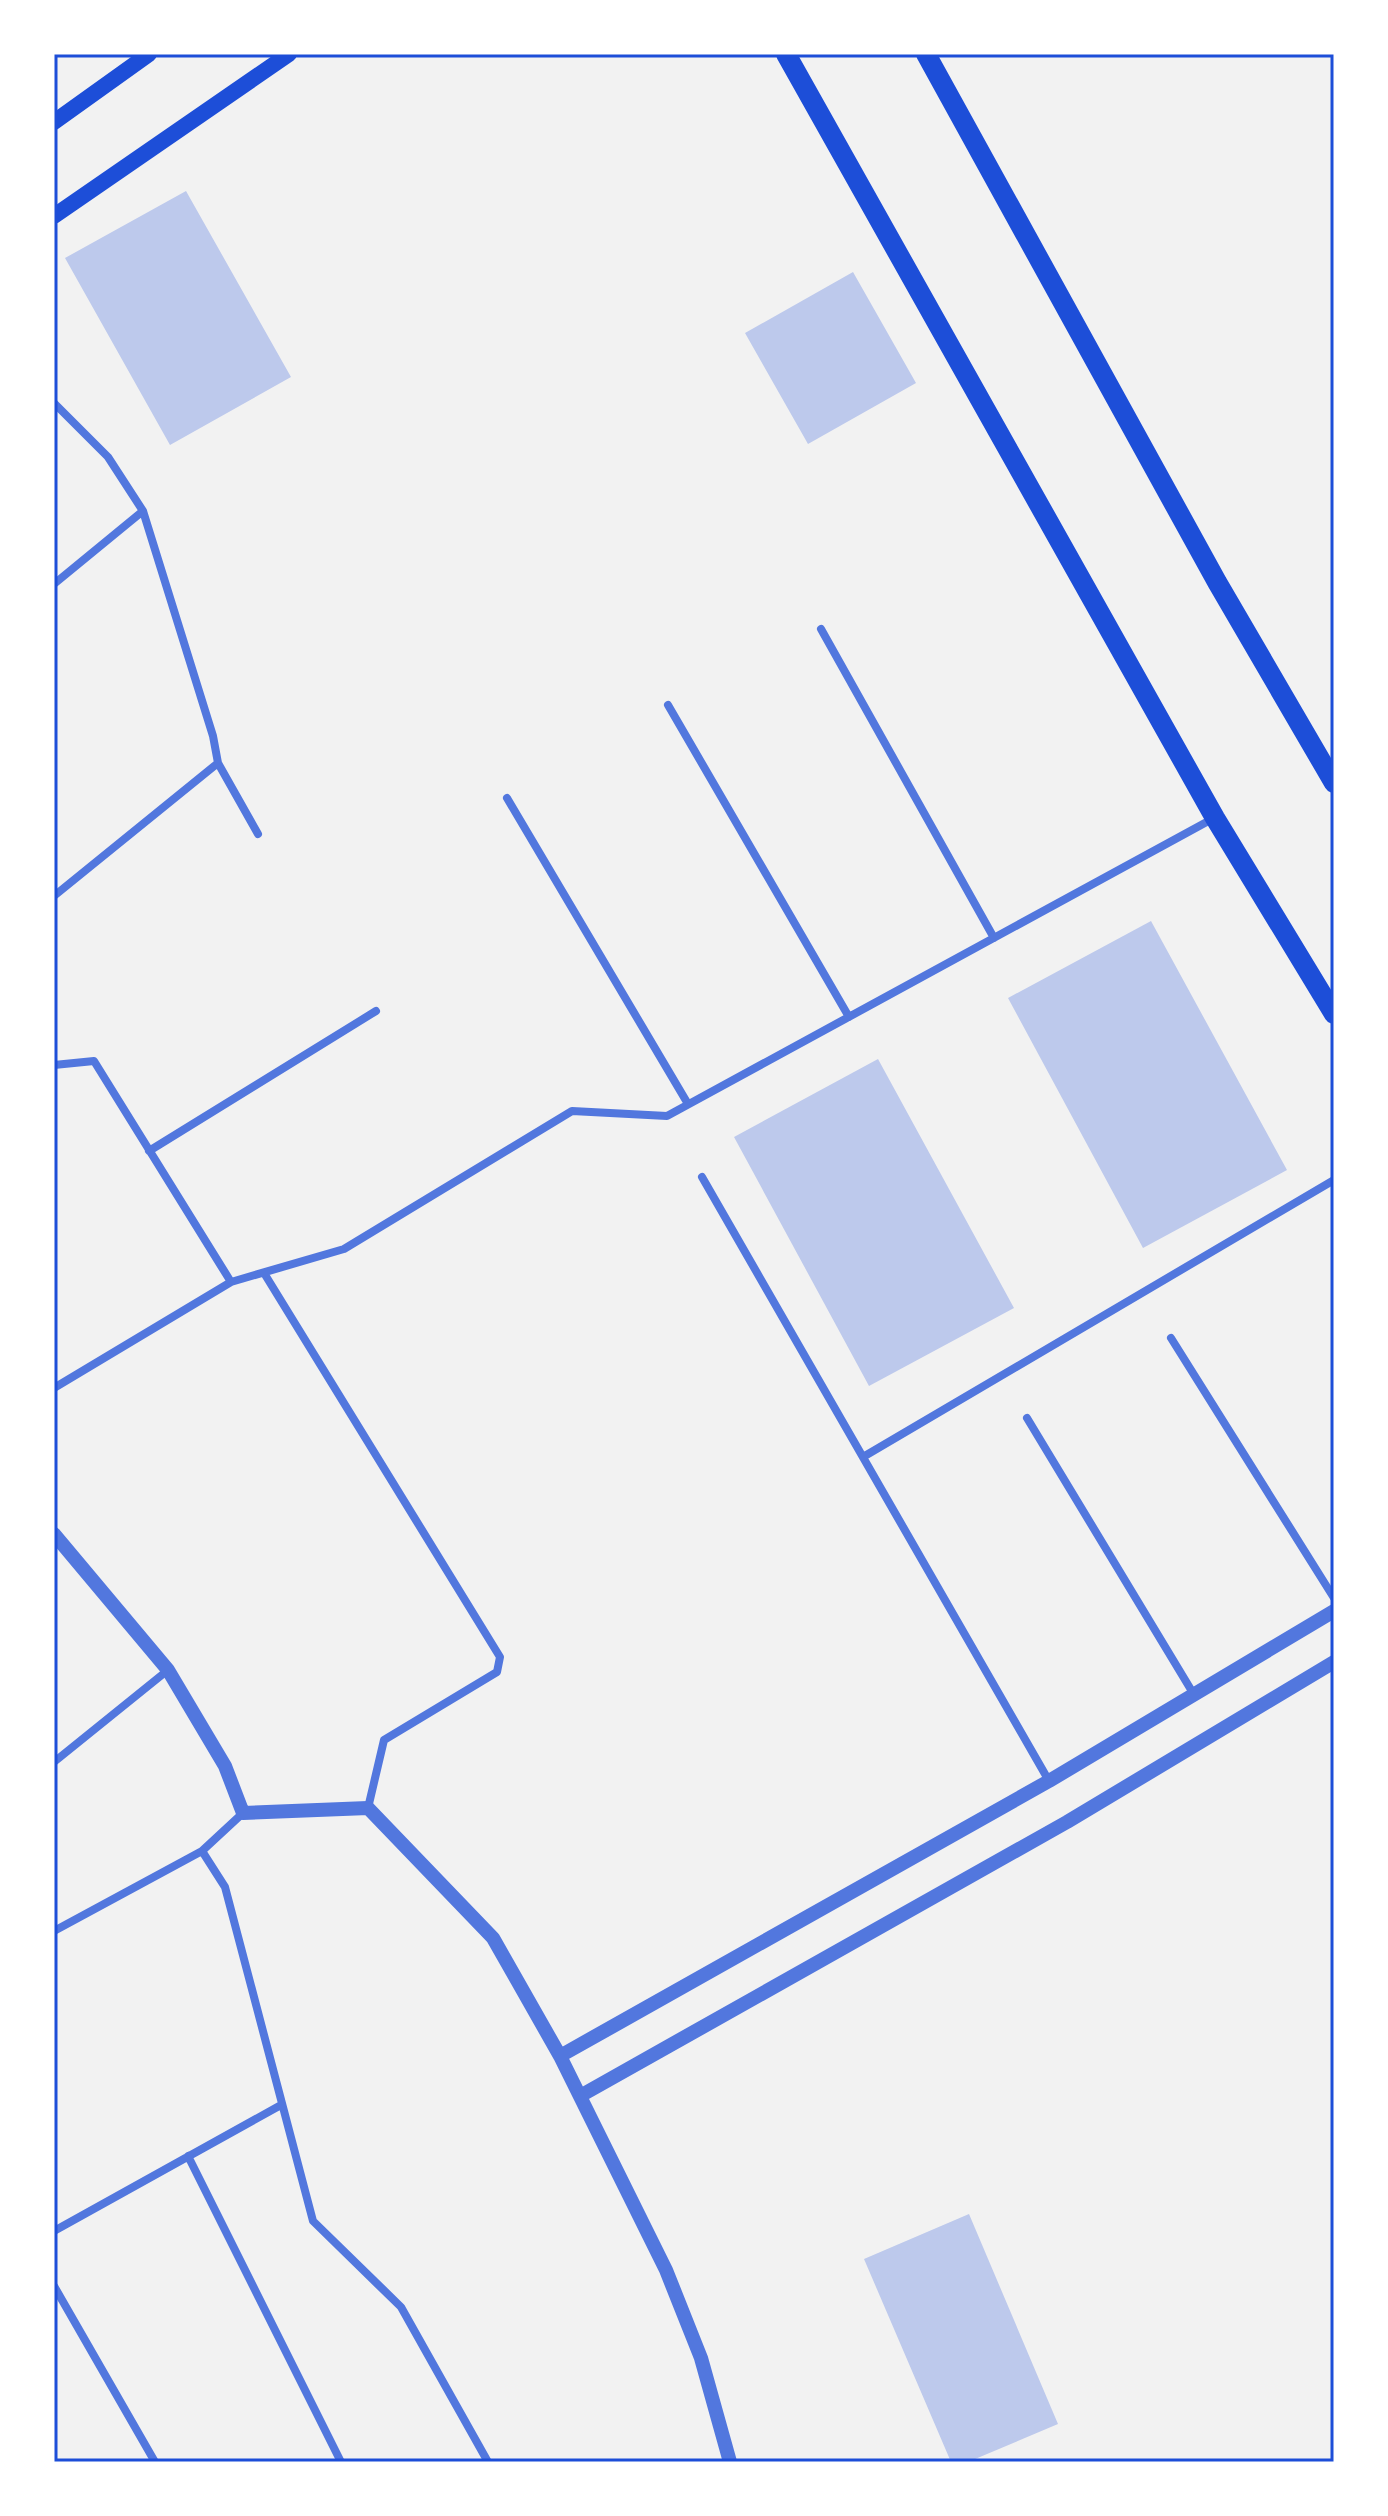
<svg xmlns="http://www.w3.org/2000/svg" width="1388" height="2516" font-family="'Exo 2',sans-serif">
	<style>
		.building { fill: #bdc9ec }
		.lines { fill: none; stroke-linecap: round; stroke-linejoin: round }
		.minor { stroke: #5277de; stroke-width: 8 }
		.tertiary { stroke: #5277de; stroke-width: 14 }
		.secondary { stroke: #1d4ed8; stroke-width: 16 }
		.primary { stroke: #1d4ed8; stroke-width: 20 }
		.neatline { fill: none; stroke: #1d4ed8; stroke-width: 3 }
	</style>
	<rect width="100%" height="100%" fill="#f2f2f2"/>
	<path class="building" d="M186 191 291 377 170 445 65 258Z
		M853 272 916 383 808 444 745 333Z
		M1151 921 1287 1170 1143 1248 1008 998Z
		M878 1059 1014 1308 869 1386 734 1137Z
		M969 2214 1058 2424 968 2462H951L864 2259Z"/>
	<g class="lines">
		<path class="minor" d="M54 403 108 457 143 511 213 736 218 763 258 834
			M54 584 143 511
			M821 629 994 938
			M668 705 849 1017
			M507 798 688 1104
			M54 896 218 763
			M54 1065 94 1061 231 1282
			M149 1151 376 1011
			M702 1177 1049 1781
			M264 1273 500 1657 497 1672 384 1740 368 1808
			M1171 1338 1334 1598
			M54 1388 231 1282 344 1249 572 1111 667 1116 1214 818
			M1027 1418 1193 1693
			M863 1457 1334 1180
			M54 1762 168 1670
			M202 1851 225 1887 313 2221 401 2307 488 2462
			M54 1931 202 1851 243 1813
			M188 2156 341 2462
			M54 2231 281 2105
			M54 2286 155 2462"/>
		<path class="tertiary" d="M54 1534 168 1670 225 1766 243 1813 368 1808 493 1938 560 2056 666 2270 701 2358 730 2462
			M560 2056 1049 1781 1334 1611
			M580 2096 1067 1822 1334 1662"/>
		<path class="secondary" d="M54 122 149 54
			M54 216 289 54"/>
		<path class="primary" d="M786 54 1215 818 1334 1014
			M926 54 1217 582 1334 783"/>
	</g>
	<rect width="1388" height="2516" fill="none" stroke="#ffffff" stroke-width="112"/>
	<rect x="56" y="56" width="1276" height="2404" class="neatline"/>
</svg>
